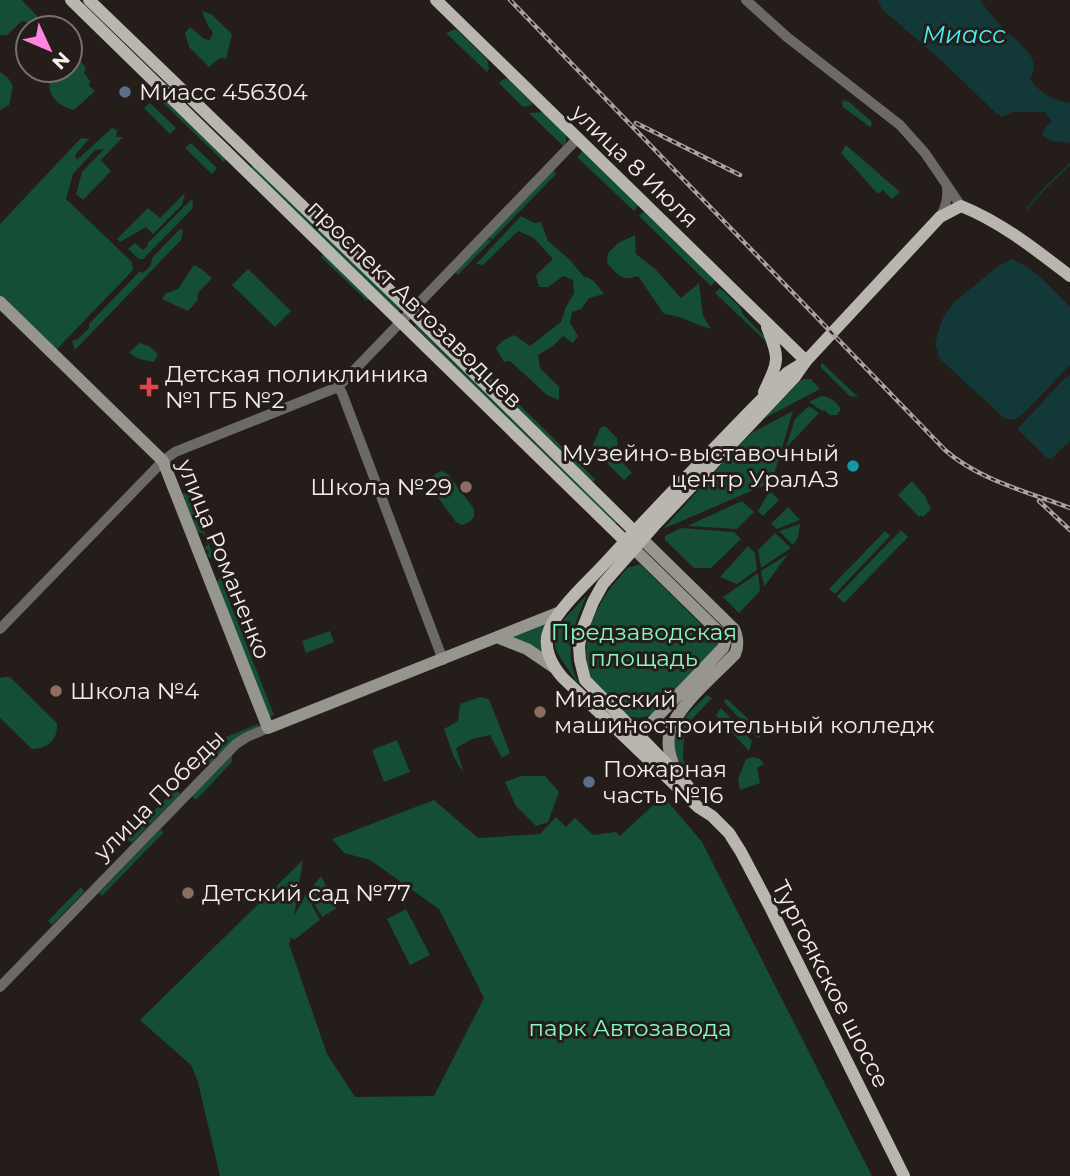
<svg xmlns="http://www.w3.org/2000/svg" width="1070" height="1176" font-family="Montserrat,sans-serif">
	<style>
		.green { fill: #144e35 }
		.water { fill: #123838 }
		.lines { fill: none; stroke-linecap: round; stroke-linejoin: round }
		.stream { stroke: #123838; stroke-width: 2 }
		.tertiary { stroke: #6b6a66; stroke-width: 10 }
		.secondary { stroke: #96958e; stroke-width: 12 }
		.primary { stroke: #b8b6ae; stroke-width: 12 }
		.rail-casing { stroke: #aaa3a1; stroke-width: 4.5 }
		.rail { stroke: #251d1a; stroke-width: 2; stroke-dasharray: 5; stroke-linecap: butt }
		.service-dot { fill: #5c6f8a; stroke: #251d1a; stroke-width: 2.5 }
		.health-dot { fill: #e0444e; stroke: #251d1a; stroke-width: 2.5 }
		.culture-dot { fill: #0f9aa8; stroke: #251d1a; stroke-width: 2.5 }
		.education-dot { fill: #8d6e63; stroke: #251d1a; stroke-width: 2.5 }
		.labels { text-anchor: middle; stroke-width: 6; stroke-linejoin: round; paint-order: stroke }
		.poi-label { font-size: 23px; fill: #f3edeb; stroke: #251d1a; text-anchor: start }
		.street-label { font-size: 23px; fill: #f3edeb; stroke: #251d1a }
		.park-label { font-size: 23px; fill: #83fac0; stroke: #251d1a }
		.water-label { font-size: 24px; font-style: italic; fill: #41f2f2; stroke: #251d1a }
	</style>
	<rect width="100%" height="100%" fill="#251d1a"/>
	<path class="green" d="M0 0H22L38 17 31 23 22 21 7 35H0Z
		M202 11 211 14 232 34 226 59 220 58 209 67 189 47 185 33 190 27 204 39 210 40 213 32 208 26Z
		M456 29 487 59 489 69 487 72 446 33Z
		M72 56 77 57 86 68 84 73 90 81 89 86 95 91 74 110C65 108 54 102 51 93 48 85 51 78 47 70H70V61Z
		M0 72 8 78 13 86 9 105 0 110Z
		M507 78 532 102V105L523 107 499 83 502 80Z
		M159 92 228 158 224 162 156 96Z
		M844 100 849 102 871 121 872 124 870 127 843 107 842 103Z
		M150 103 176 128 170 134 144 108Z
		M543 112 566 135V142L563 146 529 113Z
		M112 128 117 130 116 137H123L101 160 111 171 83 200 76 194 82 172 104 149 95 150 73 174 66 199 132 262 133 270 56 350 0 296V224L81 138 89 139 75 155 77 160Z
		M191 143 217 168 212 174 185 148Z
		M846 145 900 192 892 199 883 190 878 194 841 153Z
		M583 151 639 205 634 211 577 157Z
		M252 166H256L401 307V310L398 311 252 170Z
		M552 170 555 171 556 174 492 240 488 236Z
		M185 193 182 205 153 234 146 227 120 242 117 239 148 208 160 218Z
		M191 200 193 201 192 209 143 259H139L128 249 135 243 143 250 148 246 147 244Z
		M645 210 717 280 711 286 639 216Z
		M521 216 534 223 541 222 548 241 571 261 584 277C593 277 599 288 604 294L589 298 581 309 572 312 570 323 578 336 573 343 563 336 553 346 538 355 540 368 559 387V400L547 395 510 361 504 362 496 348 502 341 514 335 530 346 561 322 566 307 574 293 573 280 563 276 548 287H539L536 275 553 259 534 238 518 231 483 265 476 264Z
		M180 229 183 230 181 240 75 350 72 341 78 339 89 328V324L140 271 143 273 151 265 152 258Z
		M635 235 636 254 655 269 681 298 699 283 703 316 711 329C693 324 683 316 664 314L638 276C622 282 618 275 607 263L608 253 618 243Z
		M487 238 491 241 458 275 454 272Z
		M324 253 369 297V300H366L321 257Z
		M194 265 203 270 212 278 198 293 197 301 188 311 162 299 165 294 178 289Z
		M248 269 291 311 275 327 232 285Z
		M720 288 740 307 743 314 749 321 770 342 771 346 715 293Z
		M416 324 618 523H615L415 327Z
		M139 343 149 346 158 354 154 362 139 359 129 353Z
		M476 362 596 480 591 482 474 368Z
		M822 363 858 397 850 396 821 368V365Z
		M804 379H811L820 389 763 419 800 381Z
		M821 396C829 396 836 401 840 408V411L837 415H830L824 410 822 411 809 402Z
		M809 406 819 413 785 449 795 419Z
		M793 411 773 478 765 485 663 529 738 446 753 432Z
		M605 426 617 438 618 458 632 473 624 480 592 448 600 428Z
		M442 471 448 474 474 509V517L469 522 462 525 456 522 430 487V479L435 474Z
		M912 481 925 496 931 509 923 517 921 515 919 517 898 495Z
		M769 492H771L779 500 763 516 758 511Z
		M183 493 190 496 214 557 209 558 207 554 209 553 208 550H206L204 547 208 545 203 533 196 532 182 494Z
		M742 501 754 512 737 529 687 526Z
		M788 507 800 520 777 529 771 524Z
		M800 524 798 538 793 545 779 531Z
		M681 528 734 532 741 539 711 568H694L665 540V536Z
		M901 530 908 537 844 603 837 596Z
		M885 531 890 536 835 594 829 589Z
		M775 533 791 548 761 568 758 550Z
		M748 546 755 553 757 570 737 584 720 577Z
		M788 554 764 587 761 571Z
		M640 564 717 640 718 644 715 649 653 713C643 719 637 719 626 715 617 706 594 685 590 675 578 643 597 602 618 579 621 576 625 569 629 567 630 567 639 565 640 564Z
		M758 573 760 591 739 613 723 597Z
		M220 577 274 715 270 717 268 715 217 583Z
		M587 595C578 615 569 637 571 660 572 669 576 678 580 686 544 636 545 639 587 595Z
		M546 620C540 635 539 644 545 659L506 637Z
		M330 631 334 642 306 653 302 641Z
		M3 677H10L57 723C58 740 48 749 32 749L0 718V678Z
		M707 695 712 698 692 719 684 734 683 759 690 769 687 771C657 738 683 719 707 695Z
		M480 697 489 699 510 753 502 758 490 735 472 739 456 748 464 774 454 757 444 729 458 721 460 704Z
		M725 699 728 700 759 729 760 737 758 738 725 703 724 701Z
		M721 708 752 741 749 751 716 715Z
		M258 724 259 727 233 741 208 765 203 761 224 738Z
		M397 740 410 772 384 782 372 750Z
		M232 755V762L196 800 192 796Z
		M754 757 760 759 764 764 757 768 760 783 740 790 738 779 746 759Z
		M521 776H545L559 792 548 822 536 826 516 806 505 782Z
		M176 788 180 794 132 843 127 839Z
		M663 796 702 842 872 1176H220L198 1082 191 1065 140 1020 303 860 294 916 306 894 320 920 294 940 291 937 289 944 327 1054 355 1097 434 1096 484 998 439 909 370 860 344 853 332 839 434 800 478 838 540 834 556 817 566 827 575 818 593 835 616 832 620 836Z
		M161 829 163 833 102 896 99 893Z
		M321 876 337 908 322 917 308 893Z
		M81 887 84 892 52 925 48 921Z
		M406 909 430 955 410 965 387 919Z"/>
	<path class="water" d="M877 0H980C987 9 993 18 1001 26 1015 41 1044 56 1030 79 1040 93 1052 100 1070 103V143C1059 140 1050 145 1042 134L1044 129 1052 121 1044 112H1013L1002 117 997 114 943 62 883 10Z
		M1011 259C1035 268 1052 289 1070 307V365L1024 413C1017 419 1013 421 1004 418L939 358 935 343 943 318 954 302 997 267Z
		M1070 375V441L1051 459 1046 457 1018 430 1020 426 1065 378Z"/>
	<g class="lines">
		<path class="stream" d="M1027 209 1045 188 1070 164"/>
		<path class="tertiary" d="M746 0 787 37 900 125 925 153 961 206
			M940 217C946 207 948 199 947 187
			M338 387 342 393 443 660
			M0 629 163 461 175 452 338 387 578 138
			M0 987 236 744 247 737 268 728"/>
		<path class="secondary" d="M0 302 163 461 268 728 560 612
			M635 532 734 629C738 638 739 645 735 654 717 673 678 705 670 731 666 745 671 761 678 774
			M627 542 722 635 725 642 723 648 632 743
			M499 638 527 649 555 668"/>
		<path class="primary" d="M71 0 625 541
			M89 0 406 306 634 531
			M436 0 806 361
			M806 361 788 372C727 435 666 497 607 561 590 580 559 607 549 630 542 647 552 666 563 678L698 807 712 816 729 833 741 852 771 909 904 1176
			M764 392C779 360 780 360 767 327
			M688 786 585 680 580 660 579 646 582 630 593 602 603 584 654 526 794 378 806 361 832 333 940 217 961 206C1001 222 1036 250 1070 276"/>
		<defs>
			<path id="rail" d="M510 0 945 450C979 480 1028 492 1070 508
				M636 123 740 175
				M1039 501 1070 530"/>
		</defs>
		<use href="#rail" class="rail-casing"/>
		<use href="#rail" class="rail"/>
	</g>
	<g class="service-dot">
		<circle cx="125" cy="92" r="7"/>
		<circle cx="589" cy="782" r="7"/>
	</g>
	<path class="health-dot" d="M145.5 376.5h7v7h7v7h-7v7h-7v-7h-7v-7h7z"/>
	<circle class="culture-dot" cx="853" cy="466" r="7"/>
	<g class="education-dot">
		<circle cx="466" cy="487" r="7"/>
		<circle cx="56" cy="691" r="7"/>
		<circle cx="540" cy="712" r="7"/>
		<circle cx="188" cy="893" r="7"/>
	</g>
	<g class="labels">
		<g class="poi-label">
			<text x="139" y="100">Миасс 456304</text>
			<text x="165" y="382">Детская поликлиника<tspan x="165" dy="26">№1 ГБ №2</tspan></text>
			<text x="839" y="461" text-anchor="end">Музейно-выставочный<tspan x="839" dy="26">центр УралАЗ</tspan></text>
			<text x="452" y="495" text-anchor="end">Школа №29</text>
			<text x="70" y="699">Школа №4</text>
			<text x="554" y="707">Миасский<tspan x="554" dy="26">машиностроительный колледж</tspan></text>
			<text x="603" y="777">Пожарная<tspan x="603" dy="26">часть №16</tspan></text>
			<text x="202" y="901">Детский сад №77</text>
		</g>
		<g class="street-label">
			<text transform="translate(635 166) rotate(44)" y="8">улица 8 Июля</text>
			<text transform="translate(415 304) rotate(44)" y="8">проспект Автозаводцев</text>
			<text transform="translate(224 559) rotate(68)" y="8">улица Романенко</text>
			<text transform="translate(159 795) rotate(-45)" y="8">улица Победы</text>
			<text transform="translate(831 984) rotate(63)" y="8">Тургоякское шоссе</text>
		</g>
		<g class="park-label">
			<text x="644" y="640">Предзаводская<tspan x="644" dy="26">площадь</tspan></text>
			<text x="630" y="1036">парк Автозавода</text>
		</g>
		<g class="water-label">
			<text x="964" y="43">Миасс</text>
		</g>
	</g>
	<g transform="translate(49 49) rotate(134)"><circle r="33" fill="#251d1a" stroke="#77706e" stroke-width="2"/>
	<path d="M0-5L12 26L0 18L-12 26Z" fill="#fe85e0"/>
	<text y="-10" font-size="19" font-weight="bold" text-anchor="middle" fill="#f3edeb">N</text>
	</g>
</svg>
